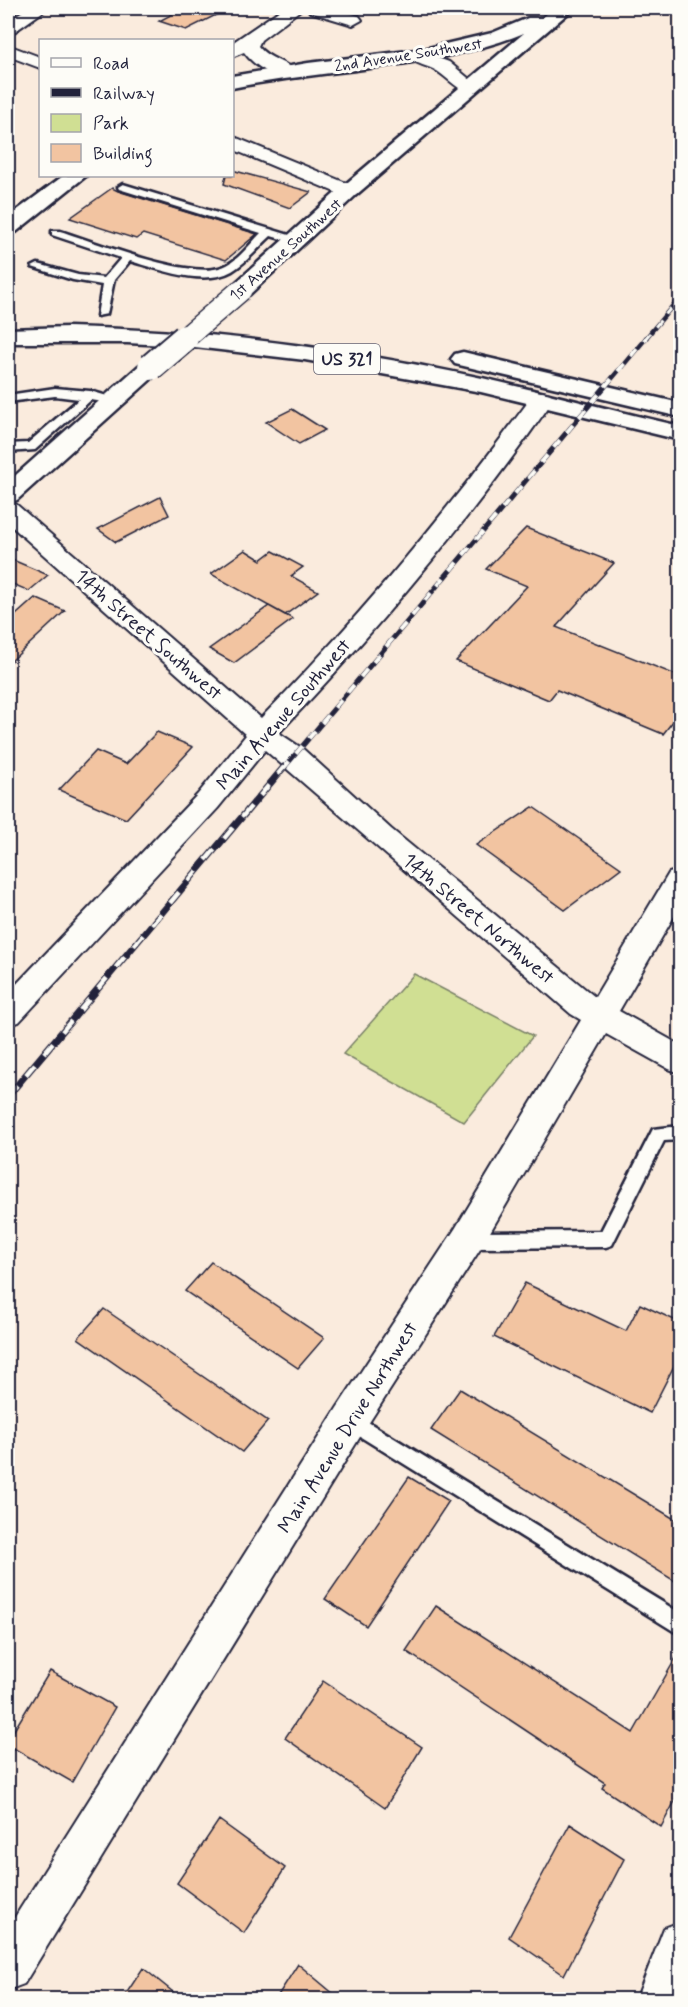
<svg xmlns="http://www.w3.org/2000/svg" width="688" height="2007" font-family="Mynerve,sans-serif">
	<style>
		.green { fill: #d0df93; stroke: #798067; stroke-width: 1.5 }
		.building { fill: #f2c4a1; stroke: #22223b; stroke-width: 1.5 }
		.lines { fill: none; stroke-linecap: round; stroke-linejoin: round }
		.lane-casing { stroke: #22223b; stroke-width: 5 }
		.street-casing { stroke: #22223b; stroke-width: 4 }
		.secondary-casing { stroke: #22223b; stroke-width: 5 }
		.highway-casing { stroke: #22223b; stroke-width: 5 }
		.lane { fill: #fdfcf7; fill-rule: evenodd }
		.street { fill: #fdfcf7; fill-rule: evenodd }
		.secondary { fill: #fdfcf7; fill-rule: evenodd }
		.highway { fill: #fdfcf7; fill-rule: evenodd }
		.rail-far2-casing { stroke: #22223b; stroke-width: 4.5 }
		.rail-far1-casing { stroke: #22223b; stroke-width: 5 }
		.rail-casing { stroke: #22223b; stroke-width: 7 }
		.rail-far2 { stroke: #fdfcf7; stroke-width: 3; stroke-dasharray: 8; stroke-linecap: butt }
		.rail-far1 { stroke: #fdfcf7; stroke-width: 4; stroke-dasharray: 10; stroke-linecap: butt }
		.rail { stroke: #fdfcf7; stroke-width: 4.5; stroke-dasharray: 14; stroke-linecap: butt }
		.secondary-bridge-far1-casing { stroke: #22223b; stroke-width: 24; stroke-linecap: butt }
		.secondary-bridge-casing { stroke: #22223b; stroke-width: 30; stroke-linecap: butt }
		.secondary-bridge-far1 { stroke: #fdfcf7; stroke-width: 21 }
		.secondary-bridge { stroke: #fdfcf7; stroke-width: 26 }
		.labels { text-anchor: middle; stroke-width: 6; stroke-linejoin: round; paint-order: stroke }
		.far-street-label { font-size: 16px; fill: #22223b; stroke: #fdfcf7 }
		.shield { fill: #fdfcf7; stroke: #646373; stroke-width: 1.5 }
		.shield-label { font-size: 18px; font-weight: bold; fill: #22223b }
		.street-label { font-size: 20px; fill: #22223b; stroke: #fdfcf7 }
	</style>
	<rect width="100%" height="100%" fill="#faebdd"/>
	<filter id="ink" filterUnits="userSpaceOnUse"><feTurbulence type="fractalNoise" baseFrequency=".0167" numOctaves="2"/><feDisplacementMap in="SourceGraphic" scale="12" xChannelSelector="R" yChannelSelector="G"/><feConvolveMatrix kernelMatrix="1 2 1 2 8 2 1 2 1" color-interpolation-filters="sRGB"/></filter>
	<g filter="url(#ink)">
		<path class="green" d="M414 974 533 1036 464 1122 343 1054Z"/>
		<path class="building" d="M184 8H230L186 30 159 21Z
			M232 170 311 192 290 208 224 184 226 176H232Z
			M112 188 118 191 257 234 226 260 143 234 136 239 70 218Z
			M292 409 325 430 299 444 266 422Z
			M160 497 169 515 116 542 98 529Z
			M526 528 614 563 556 627 681 677V711L663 734 557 690 549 700 456 661 527 586 486 569Z
			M245 550 261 560 273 551 303 567 291 576 318 591 285 615 211 574Z
			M8 558 48 575 29 591 8 582Z
			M35 598 65 611 8 664V622Z
			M269 606 293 619 234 663 209 649Z
			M157 732 193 747 126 819 59 790 96 751 126 764Z
			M533 807 621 868 565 910 476 845Z
			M211 1262 324 1338 298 1368 185 1291Z
			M525 1283 626 1331 640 1304 681 1323V1352L650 1413 494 1337Z
			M104 1309 268 1421 242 1452 78 1338Z
			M460 1389 681 1523V1585L431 1430Z
			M409 1477 449 1501 366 1626 325 1599Z
			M436 1606 633 1733 681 1649V1790L661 1827 602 1788 605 1783 406 1651Z
			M50 1671 115 1707 72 1782 8 1745V1740Z
			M323 1681 422 1747 385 1808 285 1738Z
			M219 1820 285 1868 244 1933 177 1883Z
			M570 1824 624 1859 564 1975 509 1937Z
			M298 1964 341 2000H275Z
			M143 1968 183 2000H122Z"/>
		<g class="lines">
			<defs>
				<path id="lane" d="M123 184 299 238 300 240 295 243 271 236C258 248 247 262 232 271 204 287 158 269 130 261L114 280 107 314 97 316 102 285 73 280 32 267 38 264 78 275 104 278 121 258 52 235V231H60C95 242 186 278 219 268 236 264 249 245 261 233L119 189 118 187Z
					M55 388 90 391 121 400 115 404 91 400 35 450 8 452V444L28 443 79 399 55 396 8 402V395Z
					M680 1126V1140L664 1141 612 1245 606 1247 467 1248 461 1246 458 1240 461 1234 467 1232 601 1231 653 1129Z
					M350 1411 680 1613V1635L343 1426 340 1420 343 1414Z"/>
				<path id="street" d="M28 8H48L14 32 8 33V20Z
					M283 8H303L261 40 258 46C269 60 287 61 295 72L293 76C275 80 254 66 244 52L232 57V43Z
					M307 8H332L359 16 362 20 353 25 310 12Z
					M8 45 40 57V68L8 56Z
					M416 50 449 62 479 87 470 93C455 89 446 75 433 69 424 65 413 63 407 55Z
					M232 136 356 187 359 191 356 195H342L232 149Z
					M542 392 550 394 554 399C472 517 378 629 279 733L303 749 391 829 595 997 669 873 680 870V906L619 1011 680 1045V1073L669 1069 606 1034 479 1251 363 1432 24 1984 8 1990V1928L337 1408 455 1229 581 1020 571 1014 265 750 218 808 19 1022 8 1025V993L198 794 246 735 8 523V503L17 505 261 718C360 617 450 508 534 394Z
					M680 1922V2000H636L664 1928Z"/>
				<path id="secondary" d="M554 8H574L356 195 249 295H233L230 290 233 285 342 187 524 33C432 70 329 68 232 88V76L308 63 424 49 492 33 528 18H542Z
					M63 176H86L16 232 8 233V217Z
					M151 360 159 362 163 367 159 372 17 500 8 503V482L143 362Z"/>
				<path id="highway" d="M68 327C207 330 345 348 482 378 548 393 614 411 680 426V440L481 392 305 360 186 346 127 343H8V329Z
					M463 352 680 403V417L455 364 451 359 455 354Z"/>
			</defs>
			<use href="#lane" class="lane-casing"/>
			<use href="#street" class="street-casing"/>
			<use href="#secondary" class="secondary-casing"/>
			<use href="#highway" class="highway-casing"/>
			<use href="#lane" class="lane"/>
			<use href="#street" class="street"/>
			<use href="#secondary" class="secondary"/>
			<use href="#highway" class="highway"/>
			<defs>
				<path id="rail-far2" d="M645 339 680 297"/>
				<path id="rail-far1" d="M283 769 646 338"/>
				<path id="rail" d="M8 1096 284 767"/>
			</defs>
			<use href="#rail-far2" class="rail-far2-casing"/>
			<use href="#rail-far1" class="rail-far1-casing"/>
			<use href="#rail" class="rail-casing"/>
			<use href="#rail-far2" class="rail-far2"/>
			<use href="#rail-far1" class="rail-far1"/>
			<use href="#rail" class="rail"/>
			<defs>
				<path id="secondary-bridge-far1" d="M184 339 241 290"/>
				<path id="secondary-bridge" d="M151 367 185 338"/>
			</defs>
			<use href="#secondary-bridge-far1" class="secondary-bridge-far1-casing"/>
			<use href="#secondary-bridge" class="secondary-bridge-casing"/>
			<use href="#secondary-bridge-far1" class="secondary-bridge-far1"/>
			<use href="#secondary-bridge" class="secondary-bridge"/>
		</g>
	</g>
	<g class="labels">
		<g class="far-street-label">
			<text transform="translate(408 54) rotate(-9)" y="6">2nd Avenue Southwest</text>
			<text transform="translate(285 249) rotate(-42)" y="6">1st Avenue Southwest</text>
		</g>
		<rect class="shield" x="314" y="344" width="66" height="30" rx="4.5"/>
		<g class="shield-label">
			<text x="347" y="365">US 321</text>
		</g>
		<g class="street-label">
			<text transform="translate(149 634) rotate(41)" y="7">14th Street Southwest</text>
			<text transform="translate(283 714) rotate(-49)" y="7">Main Avenue Southwest</text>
			<text transform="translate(479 918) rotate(40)" y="7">14th Street Northwest</text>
			<text transform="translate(347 1427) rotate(-58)" y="7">Main Avenue Drive Northwest</text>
		</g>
	</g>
	<rect width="688" height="2007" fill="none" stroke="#fdfcf7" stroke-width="30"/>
	<rect x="15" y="15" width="658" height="1977" fill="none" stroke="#22223b" stroke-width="2" filter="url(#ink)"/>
	<rect x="39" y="39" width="195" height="138" fill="#fdfcf7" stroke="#a5a5ac" stroke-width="1.5"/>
	<rect x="51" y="58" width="30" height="9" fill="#fdfcf7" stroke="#a5a5ac" stroke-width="1.5"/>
	<text x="93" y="69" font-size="18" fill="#22223b">Road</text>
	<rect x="51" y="88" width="30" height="9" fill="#22223b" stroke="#a5a5ac" stroke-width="1.5"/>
	<text x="93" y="99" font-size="18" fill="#22223b">Railway</text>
	<rect x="51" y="114" width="30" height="18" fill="#d0df93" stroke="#a5a5ac" stroke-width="1.5"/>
	<text x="93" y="129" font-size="18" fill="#22223b">Park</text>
	<rect x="51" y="144" width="30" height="18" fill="#f2c4a1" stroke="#a5a5ac" stroke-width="1.5"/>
	<text x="93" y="159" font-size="18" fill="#22223b">Building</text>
</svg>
